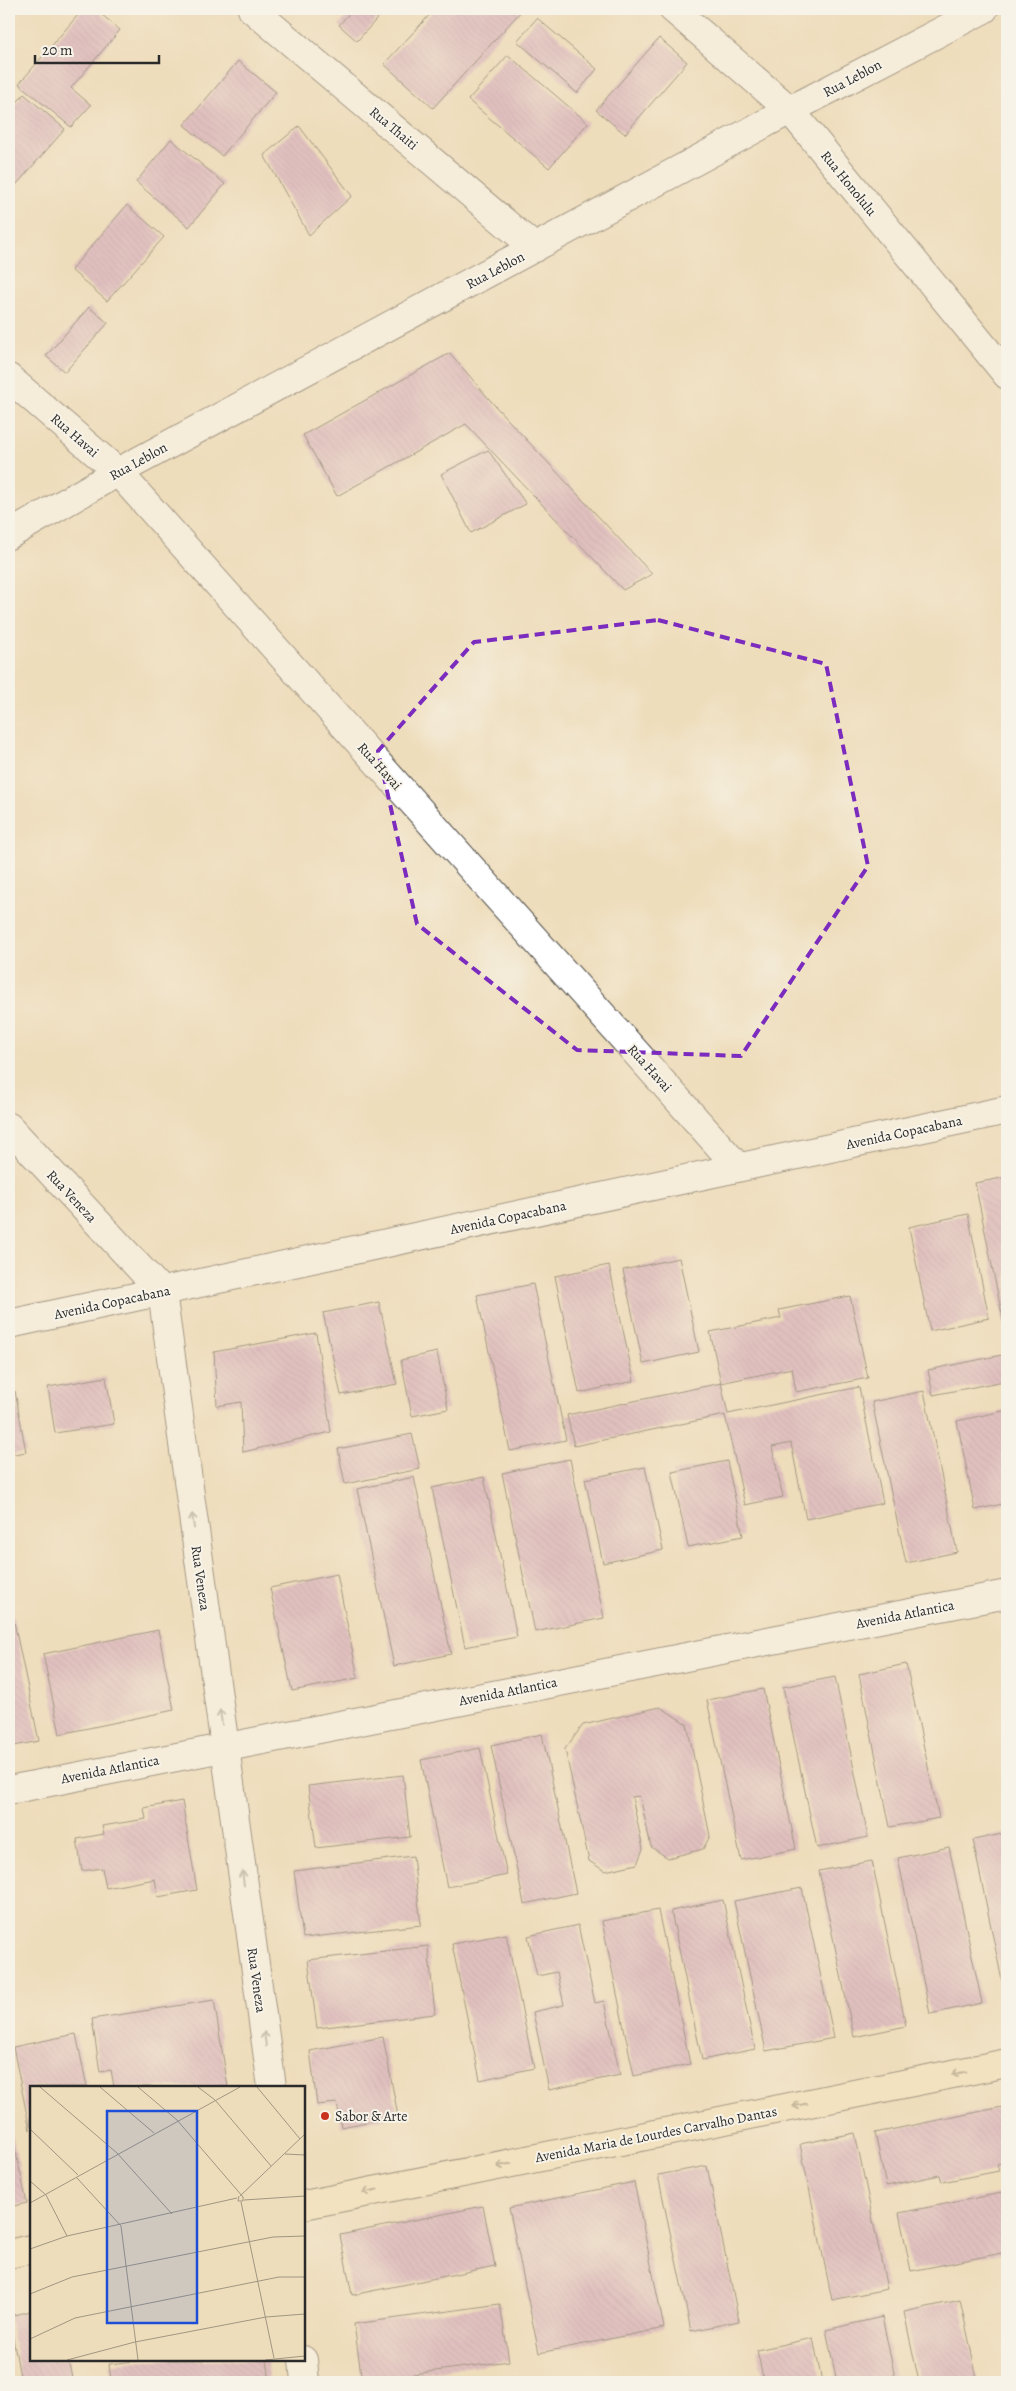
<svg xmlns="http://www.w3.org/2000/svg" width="1016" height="2391" font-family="Alegreya,serif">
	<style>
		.building { fill: url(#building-back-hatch) }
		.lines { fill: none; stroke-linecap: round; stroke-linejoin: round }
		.street-casing { stroke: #484641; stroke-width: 30 }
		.secondary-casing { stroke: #484641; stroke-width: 30 }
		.street { stroke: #fff; stroke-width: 28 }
		.secondary { stroke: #f8e8c3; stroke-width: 28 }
		.oneway { stroke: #a0a0a0 }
		.oneway2 { stroke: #928a77 }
		.marked { fill: none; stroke: #7b2cbf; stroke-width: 4; stroke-dasharray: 10 6; stroke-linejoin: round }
		.poi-dot { fill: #c8321e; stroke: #f7f3e8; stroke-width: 2 }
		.labels { text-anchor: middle; stroke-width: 4; stroke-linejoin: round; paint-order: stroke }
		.street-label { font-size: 14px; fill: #2b2b2b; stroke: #f7f3e8 }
		.poi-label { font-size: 14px; fill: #2b2b2b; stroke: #f7f3e8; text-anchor: start }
		.inset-road { fill: none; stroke: #a09681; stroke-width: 1 }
		.view { fill: #1d4ed8; fill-opacity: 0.15; stroke: #1d4ed8; stroke-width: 2.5 }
		.inset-edge { fill: none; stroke: #2b2b2b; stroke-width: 2.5 }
	</style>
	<defs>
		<pattern id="building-back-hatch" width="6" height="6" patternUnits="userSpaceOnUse" patternTransform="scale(1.25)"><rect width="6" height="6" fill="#cf9dc4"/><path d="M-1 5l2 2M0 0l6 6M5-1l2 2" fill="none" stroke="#a8809f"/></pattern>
	</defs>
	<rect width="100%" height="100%" fill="#f7f3e8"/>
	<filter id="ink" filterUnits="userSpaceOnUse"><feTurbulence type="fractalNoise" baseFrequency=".02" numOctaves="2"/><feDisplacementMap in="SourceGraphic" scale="10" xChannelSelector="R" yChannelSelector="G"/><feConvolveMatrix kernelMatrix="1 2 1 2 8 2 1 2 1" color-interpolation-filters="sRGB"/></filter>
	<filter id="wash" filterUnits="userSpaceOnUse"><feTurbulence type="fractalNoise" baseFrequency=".0096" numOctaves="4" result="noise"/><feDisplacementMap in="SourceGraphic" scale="20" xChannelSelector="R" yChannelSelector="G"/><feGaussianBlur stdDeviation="1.12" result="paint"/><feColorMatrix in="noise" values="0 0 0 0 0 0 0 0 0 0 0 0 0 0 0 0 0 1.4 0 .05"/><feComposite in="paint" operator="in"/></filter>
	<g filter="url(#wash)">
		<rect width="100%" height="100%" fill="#edb"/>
		<g id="blocks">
			<path class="building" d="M83 9H95L120 30 71 88 91 105 71 127 19 84Z
				M353 9H380L383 12 357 41 339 25Z
				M435 9H523L433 108 384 64Z
				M537 18 597 69 577 93 517 41Z
				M659 38 687 62 625 134 596 110Z
				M508 55 588 123 549 168 468 100Z
				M238 61 276 92 222 156 184 125Z
				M24 94 65 129 9 193V112Z
				M299 126 352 196 309 235 264 155Z
				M171 139 225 184 189 227 136 182Z
				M127 205 164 237 107 301 71 270Z
				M89 307 108 323 65 372 46 356Z
				M450 353 496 407 652 574 623 590 466 424 337 496 303 435Z
				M488 450 526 504 471 533 441 474Z
				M1007 1177V1334H1006L975 1183Z
				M968 1214 989 1318 930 1331 909 1227Z
				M679 1258 699 1352 643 1364 623 1270Z
				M609 1265 634 1381 579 1393 555 1276Z
				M533 1284 566 1440 510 1451 477 1295Z
				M850 1296 868 1378 796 1392 792 1368 721 1383 710 1332 781 1318 779 1310Z
				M379 1302 397 1384 341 1395 323 1313Z
				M316 1333 331 1432 243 1452 241 1402 217 1406 214 1352Z
				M437 1352 448 1409 412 1416 401 1360Z
				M1007 1354V1393L1004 1381 933 1395 928 1370Z
				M106 1377 114 1424 55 1433 48 1387Z
				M721 1383 728 1414 859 1387 883 1503 806 1519 791 1443 772 1447 783 1497 745 1505 725 1415 574 1446 567 1415Z
				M15 1391 26 1452 9 1455V1392Z
				M924 1391 957 1552 906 1563 872 1402Z
				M1007 1410V1503L975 1510 957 1421Z
				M412 1434 420 1469 345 1484 338 1449Z
				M570 1459 604 1618 535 1632 502 1473Z
				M727 1461 743 1536 688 1547 672 1472Z
				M645 1467 663 1550 603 1563 585 1479Z
				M414 1477 451 1654 394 1666 357 1489Z
				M484 1477 517 1637 465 1647 432 1488Z
				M337 1574 358 1678 292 1691 270 1588Z
				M9 1598 39 1741 9 1747Z
				M158 1630 174 1710 60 1734 43 1654Z
				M906 1664 939 1818 890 1827 859 1674Z
				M835 1677 868 1837 817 1848 783 1687Z
				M763 1689 796 1849 741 1860 707 1700Z
				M660 1707 687 1724 710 1836 703 1849 668 1858 651 1847 640 1796 632 1797 643 1849 637 1864 605 1871 589 1861 565 1749 583 1725Z
				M542 1734 576 1893 524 1904 491 1745Z
				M480 1748 507 1875 447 1887 421 1760Z
				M403 1775 410 1837 316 1848 308 1786Z
				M182 1801 197 1890 158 1897 155 1879 106 1888 102 1868 82 1871 77 1839 104 1834 102 1826 146 1819 144 1808Z
				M1007 1833V2000H1006L973 1840Z
				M949 1847 982 2003 930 2014 898 1858Z
				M413 1856 421 1925 303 1938 294 1871Z
				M872 1861 906 2026 854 2037 819 1871Z
				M802 1888 834 2038 766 2051 734 1901Z
				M723 1900 755 2049 702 2060 671 1911Z
				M658 1910 690 2064 634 2076 602 1921Z
				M578 1925 595 2003 604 2001 620 2075 549 2090 533 2012 564 2005 557 1972 537 1976 528 1936Z
				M506 1934 534 2068 480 2080 452 1944Z
				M428 1946 435 2014 317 2028 308 1960Z
				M214 2000 228 2087H114L111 2070 100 2072 92 2019Z
				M76 2034 87 2087H31L30 2130 13 2047Z
				M383 2037 398 2116 341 2127 337 2103 317 2105 310 2051Z
				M1007 2106V2161L997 2164 999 2171 942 2182 940 2175 886 2186 875 2133Z
				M9 2121 27 2203 9 2207Z
				M855 2133 887 2289 832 2300 800 2144Z
				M707 2166 739 2321 691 2331 658 2175Z
				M634 2182 664 2328 539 2353 509 2208Z
				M1007 2192V2252L911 2271 899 2213Z
				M483 2206 495 2266 352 2295 340 2235Z
				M960 2300 978 2382H919L904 2312Z
				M500 2304 509 2361 362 2381 354 2324Z
				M31 2311V2360H68L73 2382H21L9 2316Z
				M882 2317 896 2382H837L826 2330Z
				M813 2338 822 2382H764L757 2350Z
				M144 2360H267L270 2382H111L109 2364Z
				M520 2377 521 2382H491V2381Z"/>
		</g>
	</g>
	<g filter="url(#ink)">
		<use href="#blocks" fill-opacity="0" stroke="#484641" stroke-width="1"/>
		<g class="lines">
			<defs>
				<path id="street" d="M252 9 535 248
					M673 9 790 110 1007 375
					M9 378 118 472 738 1167
					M9 535 118 472 790 110 984 9
					M9 1127 162 1292 272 2087
					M9 1324 1007 1110
					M9 1790 1007 1594
					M303 2360 305 2382"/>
				<path id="secondary" d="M304 2205 1007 2063
					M9 2254 31 2249"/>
			</defs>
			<use href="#street" class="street-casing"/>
			<use href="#secondary" class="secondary-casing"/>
			<use href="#street" class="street"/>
			<use href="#secondary" class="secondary"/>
		</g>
		<defs><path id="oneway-shaft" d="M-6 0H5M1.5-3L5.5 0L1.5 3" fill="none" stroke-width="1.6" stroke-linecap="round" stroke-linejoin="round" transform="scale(1.25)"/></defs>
		<g class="oneway">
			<use href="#oneway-shaft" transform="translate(193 1521) rotate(-98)"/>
			<use href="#oneway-shaft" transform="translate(221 1717) rotate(-98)"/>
			<use href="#oneway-shaft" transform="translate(243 1878) rotate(-98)"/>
			<use href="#oneway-shaft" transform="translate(265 2039) rotate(-98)"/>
		</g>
		<g class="oneway2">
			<use href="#oneway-shaft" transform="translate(959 2073) rotate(169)"/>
			<use href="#oneway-shaft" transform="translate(800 2105) rotate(169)"/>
			<use href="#oneway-shaft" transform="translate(504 2165) rotate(169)"/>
			<use href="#oneway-shaft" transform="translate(370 2191) rotate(169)"/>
		</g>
	</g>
	<path d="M0 0H1016V2391H0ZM658 620 826 664 868 866 741 1056 577 1050 417 924 378 751 474 642Z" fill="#edb" fill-opacity=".55" fill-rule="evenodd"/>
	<path class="marked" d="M658 620 826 664 868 866 741 1056 577 1050 417 924 378 751 474 642Z"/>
	<circle class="poi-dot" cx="325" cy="2116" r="5"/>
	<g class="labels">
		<g class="street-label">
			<text transform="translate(852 78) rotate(-28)" y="5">Rua Leblon</text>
			<text transform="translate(394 128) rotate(40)" y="5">Rua Thaiti</text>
			<text transform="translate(849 183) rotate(51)" y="5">Rua Honolulu</text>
			<text transform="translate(495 270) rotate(-28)" y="5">Rua Leblon</text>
			<text transform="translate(75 435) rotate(41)" y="5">Rua Havai</text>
			<text transform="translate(138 461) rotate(-29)" y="5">Rua Leblon</text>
			<text transform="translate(380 766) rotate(48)" y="5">Rua Havai</text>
			<text transform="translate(650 1068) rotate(48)" y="5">Rua Havai</text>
			<text transform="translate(904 1132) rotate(-12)" y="5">Avenida Copacabana</text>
			<text transform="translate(72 1196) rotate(47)" y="5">Rua Veneza</text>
			<text transform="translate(508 1217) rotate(-12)" y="5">Avenida Copacabana</text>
			<text transform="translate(112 1302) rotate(-12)" y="5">Avenida Copacabana</text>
			<text transform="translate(201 1578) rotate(82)" y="5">Rua Veneza</text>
			<text transform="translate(905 1614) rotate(-11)" y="5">Avenida Atlantica</text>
			<text transform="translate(508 1691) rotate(-11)" y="5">Avenida Atlantica</text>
			<text transform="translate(110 1769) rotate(-11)" y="5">Avenida Atlantica</text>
			<text transform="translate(257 1980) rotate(82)" y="5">Rua Veneza</text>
			<text transform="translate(656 2134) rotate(-11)" y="5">Avenida Maria de Lourdes Carvalho Dantas</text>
		</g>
		<g class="poi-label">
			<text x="335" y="2121">Sabor &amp; Arte</text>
		</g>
	</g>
	<g transform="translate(30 2086)">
		<rect width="275" height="275" fill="#edb"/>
		<path class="inset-road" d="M10 1 87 67 142 128M70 1 124 47M108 1 147 34 213 111V115H208L209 110M168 1 185 14 241 80M227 1 270 53M0 43 48 89M255 68 275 69M47 92 91 140 108 274M0 95 16 109 37 150M210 110 275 48M214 114 275 110M211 116 244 272M0 117 210 1M0 163 37 150 207 112M0 208 42 191 243 151 275 150M0 253 45 232 249 191H275M37 274 105 256 236 231 275 228M235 274 275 270"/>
		<path class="view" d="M77 25H167V237H77Z"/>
		<rect width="275" height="275" class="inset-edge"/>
	</g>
	<rect width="1016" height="2391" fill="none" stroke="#f7f3e8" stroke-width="30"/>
	<path d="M35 55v8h124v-8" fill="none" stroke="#2b2b2b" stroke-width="2.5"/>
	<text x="42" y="55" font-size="15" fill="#2b2b2b" stroke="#f7f3e8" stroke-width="4" paint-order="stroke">20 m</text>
</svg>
